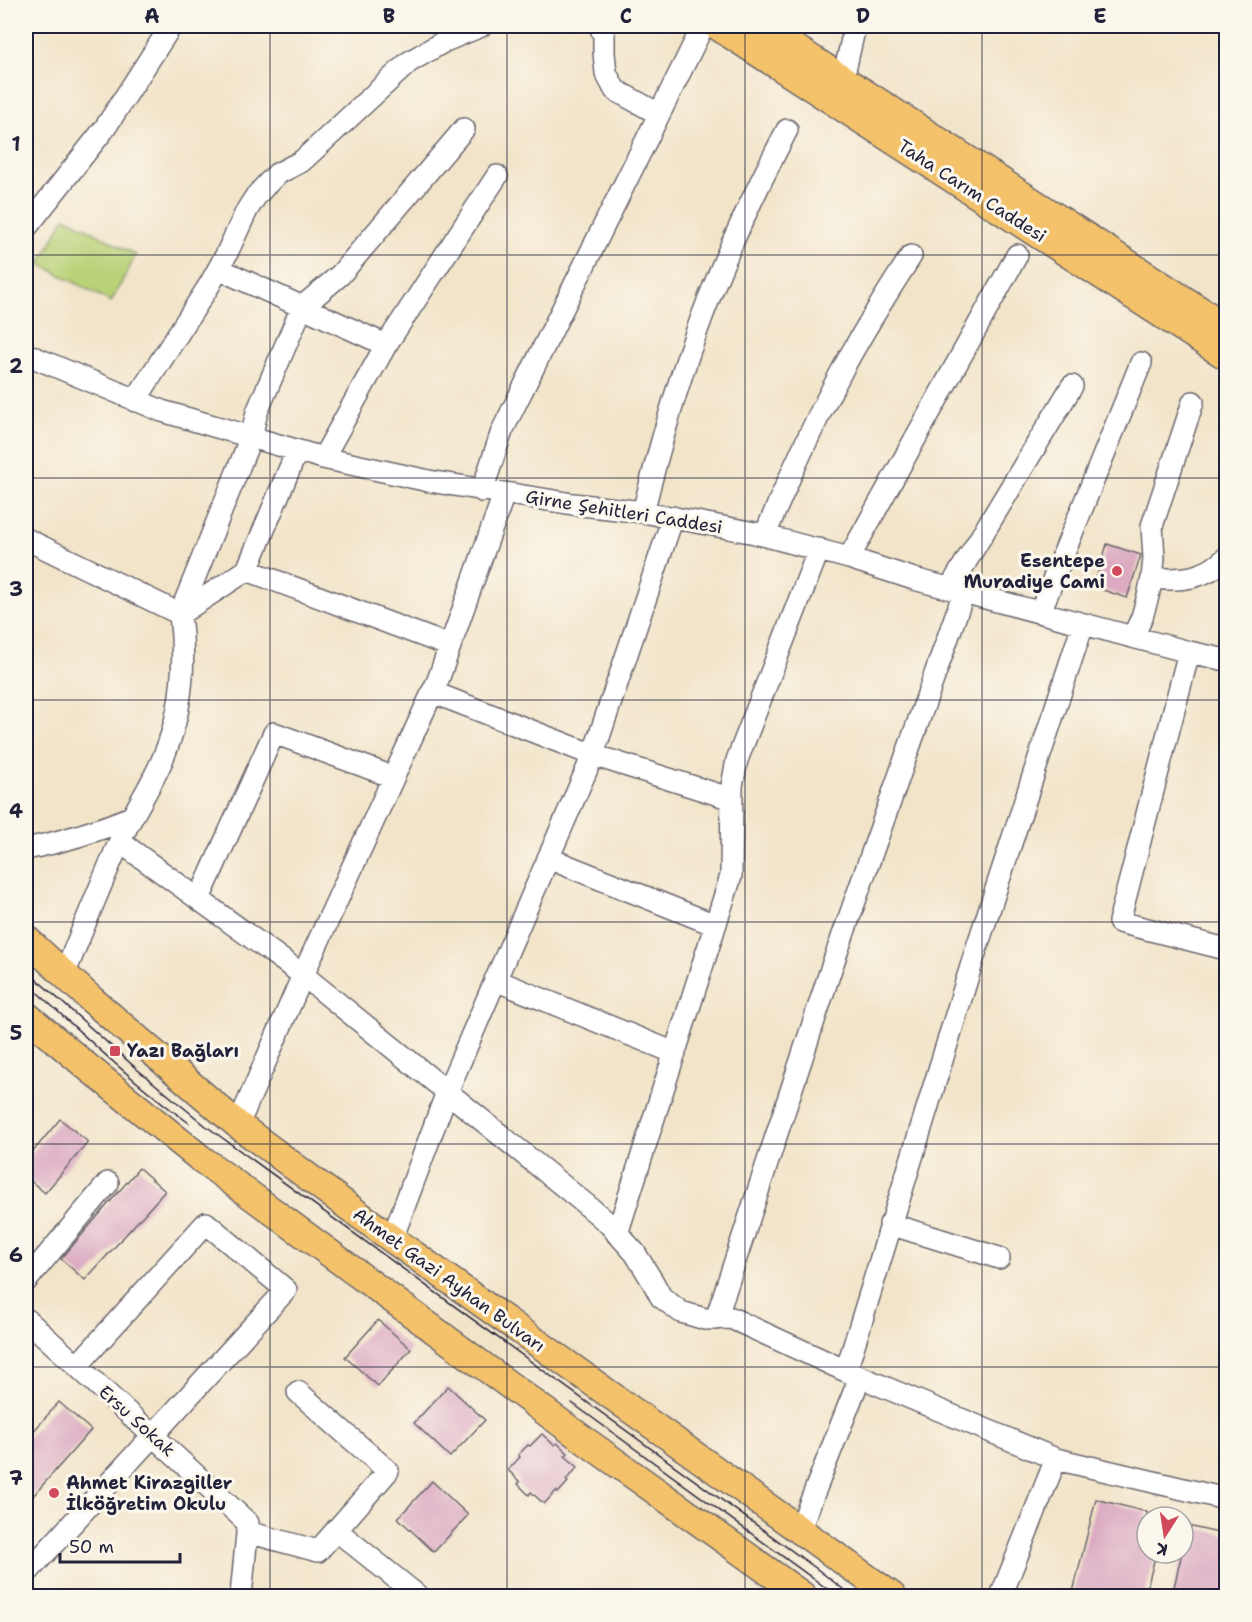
<svg xmlns="http://www.w3.org/2000/svg" width="1252" height="1622" font-family="'Shantell Sans',sans-serif">
	<style>
		.green { fill: #b9d278; stroke: #6e7a5a; stroke-width: 1.5 }
		.building { fill: #dcabc2 }
		.lines { fill: none; stroke-linecap: round; stroke-linejoin: round }
		.minor-casing { stroke: #6b666d; stroke-width: 24 }
		.major-casing { stroke: #6b666d; stroke-width: 30 }
		.minor { stroke: #fff; stroke-width: 21 }
		.major { stroke: #f4c26a; stroke-width: 27 }
		.tram { stroke: #22223b; stroke-width: 1.5 }
		.grid { fill: none; stroke: #22223b; stroke-width: 1.5; stroke-opacity: 0.55 }
		.poi-dot { fill: #d1495b; stroke: #fbf7ec; stroke-width: 2 }
		.labels { text-anchor: middle; stroke-width: 6; stroke-linejoin: round; paint-order: stroke }
		.street-label { font-size: 18px; fill: #22223b; stroke: #fbf7ec }
		.poi-label { font-size: 18px; font-weight: bold; fill: #22223b; stroke: #fbf7ec; text-anchor: start }
		.neatline { fill: none; stroke: #22223b; stroke-width: 2 }
		.grid-label { font-size: 20px; text-anchor: middle; font-weight: bold; fill: #22223b }
	</style>
	<rect width="100%" height="100%" fill="#fbf7ec"/>
	<filter id="ink" filterUnits="userSpaceOnUse"><feTurbulence type="fractalNoise" baseFrequency=".0167" numOctaves="2"/><feDisplacementMap in="SourceGraphic" scale="12" xChannelSelector="R" yChannelSelector="G"/><feConvolveMatrix kernelMatrix="1 2 1 2 8 2 1 2 1" color-interpolation-filters="sRGB"/></filter>
	<filter id="wash" filterUnits="userSpaceOnUse"><feTurbulence type="fractalNoise" baseFrequency=".008" numOctaves="4" result="noise"/><feDisplacementMap in="SourceGraphic" scale="24" xChannelSelector="R" yChannelSelector="G"/><feGaussianBlur stdDeviation="1.35" result="paint"/><feColorMatrix in="noise" values="0 0 0 0 0 0 0 0 0 0 0 0 0 0 0 0 0 1.4 0 .05"/><feComposite in="paint" operator="in"/></filter>
	<g filter="url(#wash)">
		<rect width="100%" height="100%" fill="#f2e4c9"/>
		<path class="green" d="M65 217 136 255 111 302 40 264Z"/>
		<g id="blocks">
			<path class="building" d="M1107 544 1141 555 1127 598 1094 587Z
				M60 1119 88 1142 45 1193 26 1177V1160Z
				M139 1168 165 1191 85 1280 61 1259Z
				M378 1320 411 1349 378 1386 345 1357Z
				M448 1386 485 1420 450 1457 414 1423Z
				M59 1402 91 1430 26 1504V1440Z
				M542 1434 554 1445 557 1443 568 1453 565 1456 578 1467 566 1480 568 1482 558 1493 556 1491 544 1504 531 1492 529 1495 518 1484 520 1482 508 1470 520 1457 518 1455 528 1445 530 1446Z
				M432 1481 468 1515 434 1552 398 1518Z
				M1096 1499 1147 1512V1553H1156L1145 1596H1091L1073 1592Z
				M1188 1526 1227 1535V1596H1172Z"/>
		</g>
	</g>
	<g filter="url(#ink)">
		<use href="#blocks" fill-opacity="0" stroke="#6b666d" stroke-width="1.5"/>
		<g class="lines">
			<defs>
				<path id="minor" d="M600 26 604 36V53L606 73 615 90 659 114
					M843 79 855 26
					M26 228 105 128 171 26
					M219 269 386 345
					M26 354 162 411 323 458 429 481 573 504 643 512 755 533 849 558 914 579 1189 652 1226 660
					M135 401 210 284 226 255 247 210 256 196 267 184 277 174 302 161 409 62 445 41 481 26
					M323 458 386 345 497 176
					M482 491 502 431 703 26
					M643 512C658 453 674 394 695 336 720 265 752 197 787 130
					M765 535C787 482 811 429 838 378 860 336 885 296 911 256
					M26 539 180 614 247 570 297 451
					M849 558 1017 255
					M247 570 450 646
					M1152 578C1180 581 1205 579 1226 558
					M950 588 1072 386
					M1040 612 1141 363
					M1133 637 1142 617 1148 596 1152 578 1154 558 1152 526 1193 402
					M1189 652 1119 922 1226 949
					M432 692 593 755 732 799
					M120 842 303 975 594 1211 609 1224 635 1253 653 1282 661 1297 681 1312 705 1319 731 1318 846 1371 1056 1459 1226 1499
					M26 849C62 842 97 831 132 817
					M548 858 715 925
					M199 899 274 733 393 777
					M64 975C82 931 100 886 119 843 132 814 151 787 163 758 183 711 186 663 180 614L251 437 257 412 302 307 340 275 464 129
					M495 980 675 1053
					M238 1125 303 975 438 680 504 494
					M890 1224 999 1258
					M617 1234 731 876 732 786 737 760 819 549
					M392 1239 447 1092 593 755 673 517
					M26 1281 108 1183
					M26 1319 248 1523 241 1596
					M716 1319 831 969 964 592
					M846 1371 976 950 1083 624
					M336 1530 418 1596
					M799 1531 860 1377
					M247 1532 318 1551 388 1471 298 1392
					M26 1574 286 1290 206 1223 77 1366
					M1001 1596 1056 1459"/>
				<path id="major" d="M717 26 1226 356
					M761 26 1226 327
					M26 939 92 1000 238 1125 392 1239 892 1596
					M26 1015 85 1065 200 1158 580 1437 803 1596"/>
			</defs>
			<use href="#minor" class="minor-casing"/>
			<use href="#major" class="major-casing"/>
			<use href="#minor" class="minor"/>
			<use href="#major" class="major"/>
			<path class="tram" d="M26 970 138 1070 206 1126 817 1569 852 1596
				M26 982C79 1031 131 1081 189 1123
				M572 1403 837 1596"/>
		</g>
	</g>
	<path class="grid" d="M270 26V1596M507 26V1596M745 26V1596M982 26V1596M26 255H1226M26 478H1226M26 700H1226M26 922H1226M26 1144H1226M26 1367H1226"/>
	<g class="poi-dot">
		<circle cx="1117" cy="571" r="6"/>
		<rect x="109" y="1045" width="12" height="12" rx="3"/>
		<circle cx="54" cy="1493" r="6"/>
	</g>
	<g class="labels">
		<g class="street-label">
			<text transform="translate(972 191) rotate(33)" y="6">Taha Carım Caddesi</text>
			<text transform="translate(624 512) rotate(9)" y="6">Girne Şehitleri Caddesi</text>
			<text transform="translate(449 1280) rotate(36)" y="6">Ahmet Gazi Ayhan Bulvarı</text>
			<text transform="translate(137 1421) rotate(42)" y="6">Ersu Sokak</text>
		</g>
		<g class="poi-label">
			<text x="1105" y="567" text-anchor="end">Esentepe<tspan x="1105" dy="21">Muradiye Cami</tspan></text>
			<text x="127" y="1057">Yazı Bağları</text>
			<text x="66" y="1489">Ahmet Kirazgiller<tspan x="66" dy="21">İlköğretim Okulu</tspan></text>
		</g>
	</g>
	<rect width="1252" height="1622" fill="none" stroke="#fbf7ec" stroke-width="66"/>
	<g transform="translate(1165 1535) rotate(192)"><circle r="28" fill="#fbf7ec" stroke="#a4a2a5" stroke-width="1.5"/>
	<path d="M0-4.5L10 22L0 15L-10 22Z" fill="#d1495b"/>
	<text y="-9" font-size="16" font-weight="bold" text-anchor="middle" fill="#22223b">K</text>
	</g>
	<path d="M60 1553v9h120v-9" fill="none" stroke="#22223b" stroke-width="3"/>
	<text x="69" y="1553" font-size="18" fill="#22223b" stroke="#fbf7ec" stroke-width="4.5" paint-order="stroke">50 m</text>
	<rect x="33" y="33" width="1186" height="1556" class="neatline"/>
	<g class="grid-label">
		<text x="152" y="23">A</text>
		<text x="389" y="23">B</text>
		<text x="626" y="23">C</text>
		<text x="863" y="23">D</text>
		<text x="1100" y="23">E</text>
		<text x="16" y="151">1</text>
		<text x="16" y="373">2</text>
		<text x="16" y="596">3</text>
		<text x="16" y="818">4</text>
		<text x="16" y="1040">5</text>
		<text x="16" y="1262">6</text>
		<text x="16" y="1485">7</text>
	</g>
</svg>
